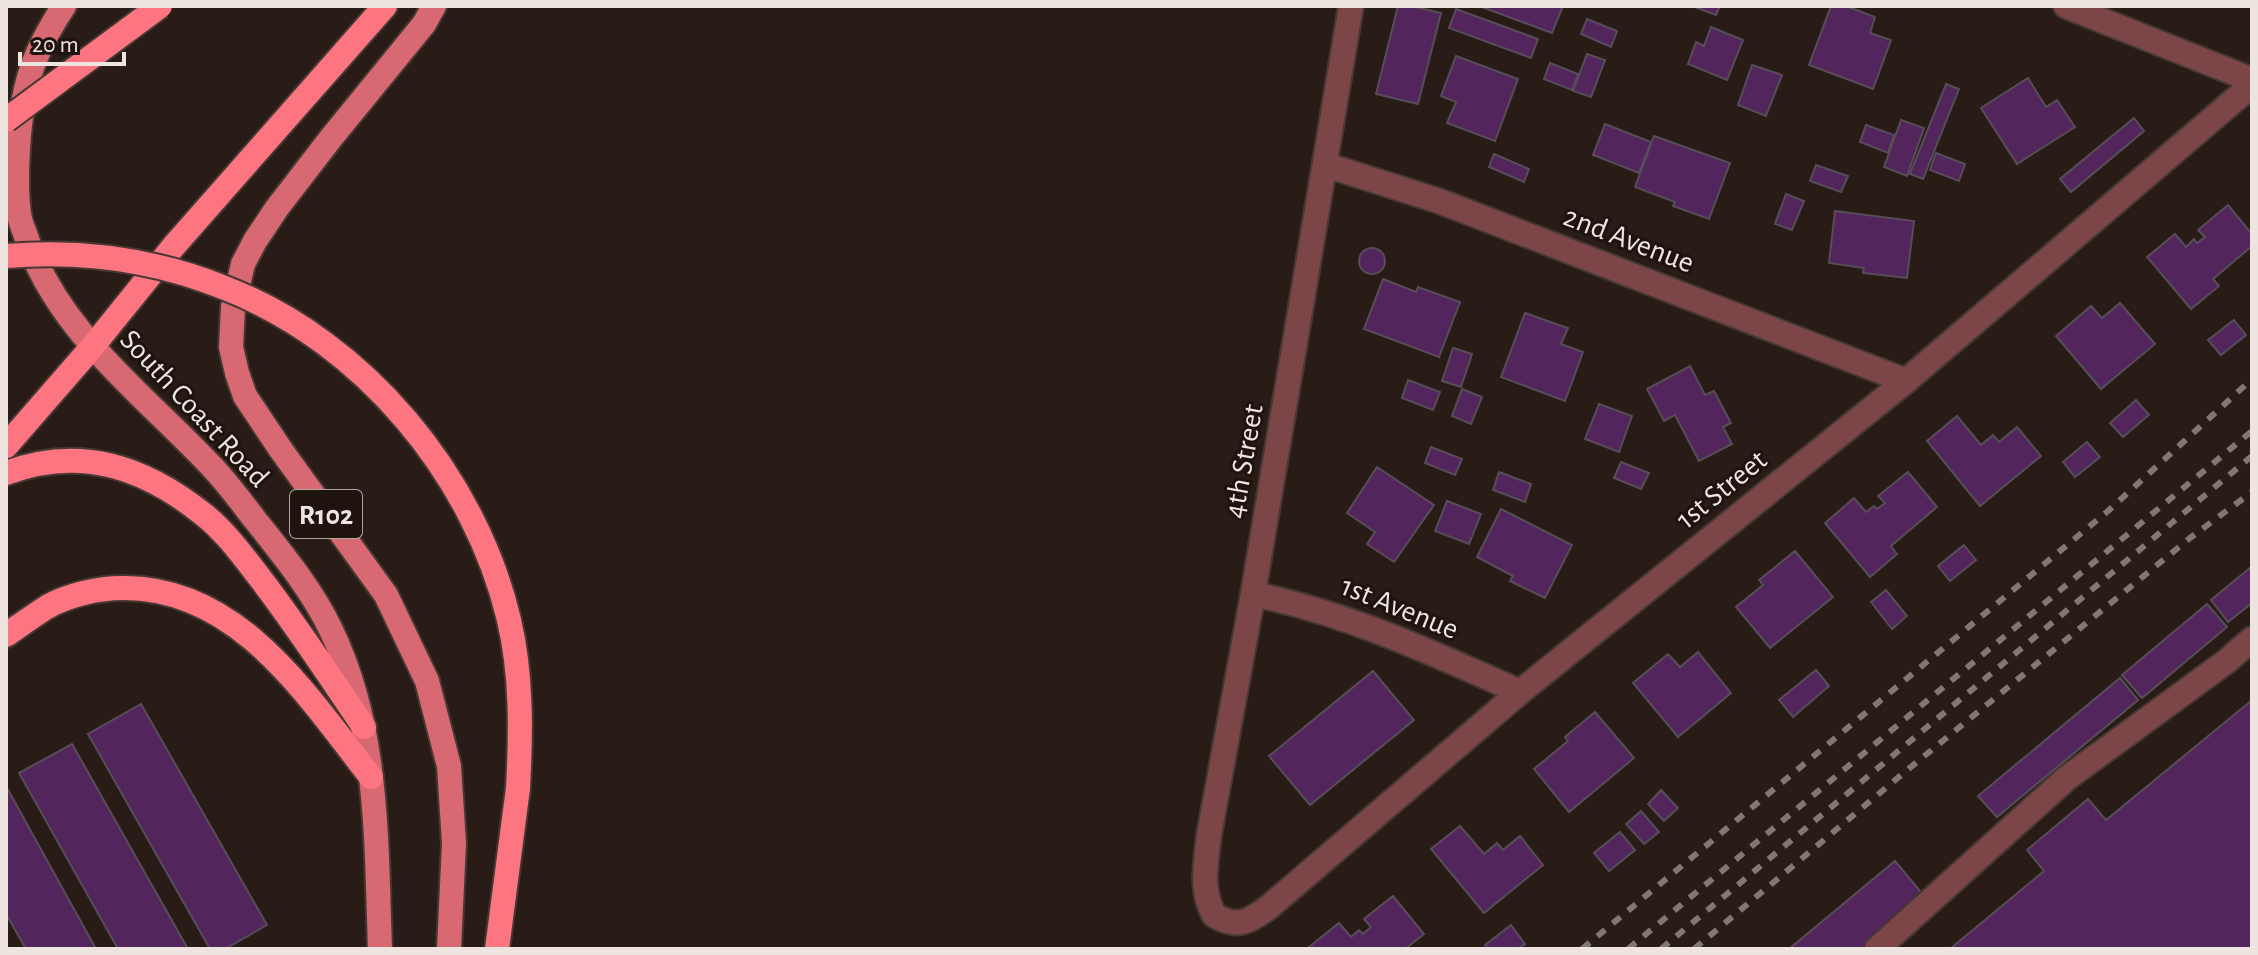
<svg xmlns="http://www.w3.org/2000/svg" width="2258" height="955" font-family="'Alegreya Sans',sans-serif">
	<style>
		.building { fill: #53255d; stroke: #574d59; stroke-width: 2 }
		.lines { fill: none; stroke-linecap: round; stroke-linejoin: round }
		.minor-casing { stroke: #453832; stroke-width: 28 }
		.major-casing { stroke: #453832; stroke-width: 28 }
		.highway-casing { stroke: #453832; stroke-width: 28 }
		.minor { stroke: #7c4649; stroke-width: 24 }
		.major { stroke: #d86871; stroke-width: 24 }
		.highway { stroke: #fd7581; stroke-width: 24 }
		.rail { stroke: #827772; stroke-width: 6; stroke-dasharray: 10 10; stroke-linecap: butt }
		.highway-bridge-casing { stroke: #453832; stroke-width: 28; stroke-linecap: butt }
		.highway-bridge { stroke: #fd7581; stroke-width: 24 }
		.labels { text-anchor: middle; stroke-width: 6; stroke-linejoin: round; paint-order: stroke }
		.shield { fill: #1f130d; stroke: #b0a6a1; stroke-width: 2 }
		.shield-label { font-size: 28px; font-weight: bold; fill: #eee5e1 }
		.street-label { font-size: 30px; fill: #eee5e1; stroke: #1f130d }
	</style>
	<rect width="100%" height="100%" fill="#291c16"/>
	<path class="building" d="M1398 6H1411L1441 13 1418 104 1376 94Z
		M1479 6H1563L1552 33Z
		M1692 6H1720L1716 15Z
		M1831 6H1846L1875 17 1870 33 1891 40 1873 89 1809 65Z
		M1456 9 1538 39 1531 58 1449 28Z
		M1587 19 1617 31 1611 47 1581 34Z
		M1711 27 1743 40 1727 80 1688 64 1696 42 1704 46Z
		M1587 54 1605 60 1591 97 1573 91Z
		M1456 56 1518 79 1495 141 1447 123 1456 102 1441 96Z
		M1550 63 1578 74 1572 90 1544 79Z
		M1752 65 1782 75 1766 116 1738 105Z
		M2028 78 2046 107 2057 100 2075 127 2017 164 1981 108Z
		M1946 84 1959 89 1923 179 1910 174Z
		M2134 118 2144 131 2071 192 2060 179Z
		M1901 120 1924 128 1907 176 1884 167Z
		M1605 124 1651 142 1639 173 1593 155Z
		M1866 125 1894 135 1888 153 1860 142Z
		M1654 136 1730 163 1709 219 1673 206 1675 202 1635 187Z
		M1936 153 1965 164 1959 181 1930 170Z
		M1494 154 1529 169 1524 182 1489 167Z
		M1816 165 1848 176 1841 192 1810 181Z
		M1786 194 1804 201 1792 230 1775 224Z
		M2228 205 2252 234V246L2213 279 2219 286 2191 309 2147 257 2175 234 2186 247 2194 239 2197 243 2205 237 2198 230Z
		M1835 211 1914 221 1907 278 1863 273 1864 268 1829 263Z
		M1359 261a13 13 0 1 1 26 0a13 13 0 1 1-26 0Z
		M1383 279 1416 292 1418 287 1460 302 1439 357 1364 329Z
		M2120 303 2155 344 2101 389 2056 336 2091 306 2102 318Z
		M1525 313 1568 328 1561 344 1583 352 1565 401 1501 377Z
		M2234 320 2246 335 2221 355 2208 340Z
		M1453 348 1472 354 1461 387 1442 381Z
		M1690 366 1705 395 1714 391 1731 423 1723 427 1732 444 1699 461 1675 415 1664 421 1647 389Z
		M1408 380 1440 392 1433 410 1402 398Z
		M1462 389 1482 397 1471 424 1452 416Z
		M2136 400 2149 415 2123 437 2110 423Z
		M1599 404 1632 416 1619 452 1585 439Z
		M1957 416 1981 445 1993 435 1999 442 2017 427 2041 456 1980 506 1927 441Z
		M2087 442 2100 457 2075 477 2063 462Z
		M1431 447 1462 459 1455 475 1425 463Z
		M1621 462 1649 473 1641 489 1614 478Z
		M1377 467 1434 505 1394 562 1367 544 1375 532 1347 513Z
		M1499 472 1531 484 1525 502 1493 490Z
		M1908 472 1937 507 1891 546 1897 554 1870 577 1825 523 1854 498 1866 512 1874 506 1877 509 1885 503 1878 496Z
		M1447 501 1481 514 1469 544 1435 531Z
		M1501 509 1572 545 1545 598 1510 581 1513 576 1477 557Z
		M1964 545 1976 560 1950 581 1938 566Z
		M1795 551 1833 597 1770 648 1736 607 1763 585 1759 580Z
		M2251 567 2252 603 2228 622 2211 600Z
		M1886 590 1907 616 1892 629 1871 602Z
		M2207 604 2227 627 2142 698 2122 675Z
		M1698 652 1731 693 1678 737 1633 683 1668 654 1680 667Z
		M1816 670 1829 686 1793 717 1779 700Z
		M1373 671 1414 720 1310 805 1269 756Z
		M2120 678 2138 700 1997 817 1978 796Z
		M2252 700V949H1950L2044 871 2027 850 2088 799 2106 820Z
		M141 704 267 925 225 949H210L88 734Z
		M1595 712 1634 758 1569 812 1534 769 1568 741 1565 737Z
		M72 744 188 949H118L19 773Z
		M6 786 96 949H26L6 914Z
		M1661 790 1678 808 1664 821 1648 804Z
		M1641 811 1659 832 1644 844 1626 824Z
		M1460 826 1484 854 1497 843 1503 850 1520 836 1543 865 1484 913 1431 849Z
		M1620 832 1635 850 1609 871 1594 853Z
		M1895 861 1926 898 1863 949H1789Z
		M1393 896 1424 934 1405 949H1310L1309 947 1339 923 1351 937 1359 930 1363 934 1371 927 1364 919Z
		M1511 925 1525 944 1518 949H1488L1485 945Z"/>
	<g class="lines">
		<defs>
			<path id="minor" d="M1351 6 1253 594 1209 835C1206 863 1200 890 1214 915 1237 929 1249 922 1269 907L1520 692 1906 381 2252 85
				M2066 6 2252 80
				M1326 165 1439 201 1906 381
				M1253 594C1346 613 1433 653 1520 692
				M1877 949 2067 778 2227 661 2252 639"/>
			<path id="major" d="M64 6C34 52 24 81 19 135 17 161 15 194 20 219 22 227 26 235 28 242 61 335 149 399 214 469 229 485 242 503 256 521 283 555 312 590 331 630 379 729 376 841 380 949
				M434 6 424 24 331 138 277 208 255 241 243 264 238 285 233 307 231 347 237 373 245 396 281 450 386 595 427 681 449 766 454 843 449 949"/>
			<path id="highway" d="M6 446 93 346 173 247 385 6
				M6 473C80 445 144 467 203 514 225 531 243 556 260 578 297 626 330 677 364 727
				M6 635C19 626 33 616 47 607 68 595 98 588 123 588 239 587 307 696 371 777
				M497 949 518 788"/>
		</defs>
		<use href="#minor" class="minor-casing"/>
		<use href="#major" class="major-casing"/>
		<use href="#highway" class="highway-casing"/>
		<use href="#minor" class="minor"/>
		<use href="#major" class="major"/>
		<use href="#highway" class="highway"/>
		<path class="rail" d="M1582 949 2108 511 2252 379
			M1628 949 2252 431
			M1661 949 2252 456
			M1694 949 1906 771 2190 538 2252 492"/>
		<defs>
			<path id="highway-bridge" d="M6 120 160 6
				M6 256C80 250 156 260 225 288 364 342 475 476 509 620 522 675 521 733 518 788"/>
		</defs>
		<use href="#highway-bridge" class="highway-bridge-casing"/>
		<use href="#highway-bridge" class="highway-bridge"/>
	</g>
	<g class="labels">
		<rect class="shield" x="290" y="490" width="72" height="48" rx="6"/>
		<g class="shield-label">
			<text x="326" y="524">R102</text>
		</g>
		<g class="street-label">
			<text transform="translate(1629 239) rotate(21)" y="10">2nd Avenue</text>
			<text transform="translate(195 408) rotate(47)" y="10">South Coast Road</text>
			<text transform="translate(1243 461) rotate(-80)" y="10">4th Street</text>
			<text transform="translate(1721 489) rotate(-39)" y="10">1st Street</text>
			<text transform="translate(1400 607) rotate(22)" y="10">1st Avenue</text>
		</g>
	</g>
	<rect width="2258" height="955" fill="none" stroke="#eee5e1" stroke-width="16"/>
	<path d="M20 52v12h104v-12" fill="none" stroke="#eee5e1" stroke-width="4"/>
	<text x="32" y="52" font-size="24" fill="#eee5e1" stroke="#1f130d" stroke-width="6" paint-order="stroke">20 m</text>
</svg>
